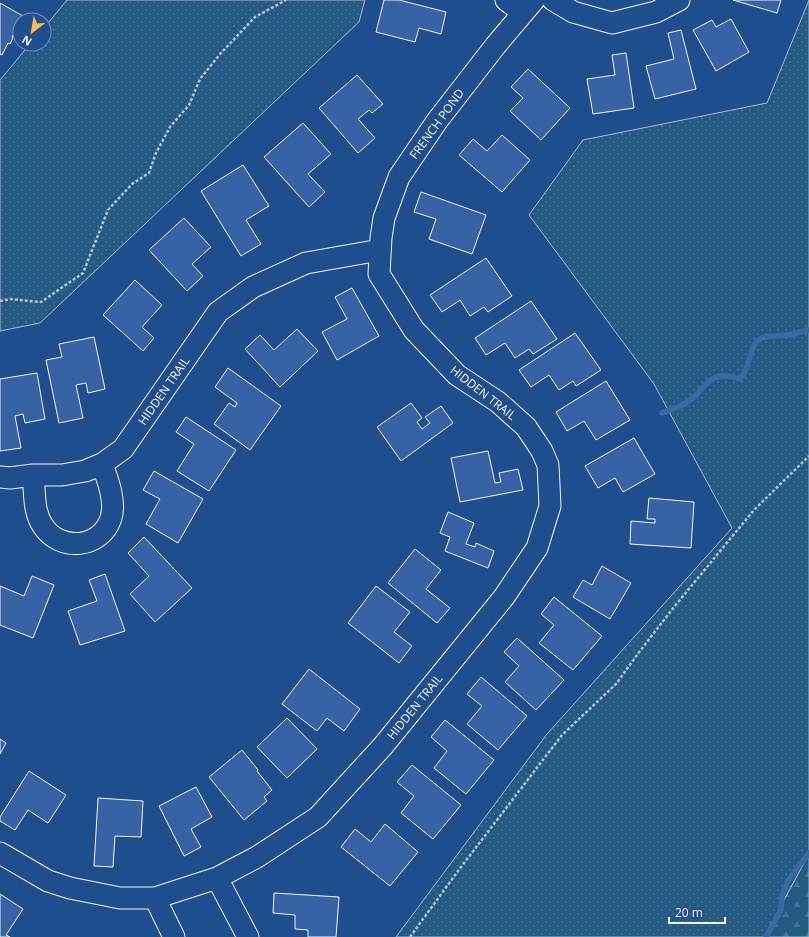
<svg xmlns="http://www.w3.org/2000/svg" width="809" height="937" font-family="'Open Sans',sans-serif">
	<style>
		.grass { fill: url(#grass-dots); stroke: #a8bbd7 }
		.forest { fill: url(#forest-firs); stroke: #a8bbd7 }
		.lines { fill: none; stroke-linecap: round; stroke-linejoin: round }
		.stream { stroke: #3b69a3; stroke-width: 5.5 }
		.building { fill: #3563a3; stroke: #f2f6ff }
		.minor-casing { stroke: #f2f6ff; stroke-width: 23 }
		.path { stroke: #b3c4dc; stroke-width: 2.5; stroke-dasharray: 3 2; stroke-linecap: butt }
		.minor { stroke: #1f4e8c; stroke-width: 21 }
		.labels { text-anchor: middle; stroke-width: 3; stroke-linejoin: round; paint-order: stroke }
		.street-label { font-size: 12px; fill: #f2f6ff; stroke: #1f4e8c }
	</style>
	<defs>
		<pattern id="grass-dots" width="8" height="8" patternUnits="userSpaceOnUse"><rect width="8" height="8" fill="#245a82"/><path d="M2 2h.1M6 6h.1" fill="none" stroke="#447295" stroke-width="1.8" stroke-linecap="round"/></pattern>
		<pattern id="forest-firs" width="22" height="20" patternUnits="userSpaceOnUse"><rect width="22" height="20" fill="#245a82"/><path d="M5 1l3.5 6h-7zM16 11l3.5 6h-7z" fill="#447295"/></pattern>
	</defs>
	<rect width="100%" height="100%" fill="#1f4e8c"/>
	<path class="grass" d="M67 0H365L359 22 40 323 0 331V80L30 44H44V28Z
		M809 0V854L764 937H396L547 734 732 528 654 384 529 215 583 140 767 103Z"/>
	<path class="forest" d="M809 854V937H764Z"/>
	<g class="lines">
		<path class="stream" d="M662 413C672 410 684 405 693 398 702 390 708 377 722 376 727 375 735 378 740 379 747 371 749 360 752 350 758 332 773 337 788 335 795 334 802 331 809 330
			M766 937 781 910 782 897 787 882 809 853"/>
	</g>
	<path class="building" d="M384 0H399L446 12 441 34 419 28 415 42 376 32Z
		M733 0H781L777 13Z
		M0 3 23 16 12 37 13 38 10 44 8 43 2 55 0 54Z
		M731 19 749 52 716 71 693 30 712 20 716 27Z
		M681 30 696 89 655 99 646 66 674 59 668 33Z
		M626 53 634 108 593 114 587 79 615 75 612 55Z
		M528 69 570 108 541 140 510 111 523 98 511 87Z
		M357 75 383 104 372 113 369 110 358 119 375 138 358 153 319 108Z
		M303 123 331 154 308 174 325 192 309 207 264 157Z
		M502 135 530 160 502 192 459 155 473 139 487 151Z
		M243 165 269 206 246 220 261 244 241 256 201 191Z
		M421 192 486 215 472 254 429 239 436 219 414 212Z
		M184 218 211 247 192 264 203 276 187 291 149 250Z
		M486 258 512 296 488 312 484 307 470 316 460 300 442 312 430 295Z
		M135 280 162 305 142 327 154 338 143 351 103 315Z
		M352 288 379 336 337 360 322 332 347 319 335 297Z
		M531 301 557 339 533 354 529 349 515 358 505 343 486 355 475 338Z
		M297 329 318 351 280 387 245 349 260 335 274 350Z
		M575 333 601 370 576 386 573 381 559 390 549 375 531 387 519 370Z
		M94 337 105 389 88 393 86 383 76 385 83 418 59 423 46 360 62 357 59 344Z
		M228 368 281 406 250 450 214 424 229 403 235 407 237 403 215 387Z
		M37 373 45 419 25 423 23 414 15 416 21 448 0 451V379Z
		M606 381 630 420 596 440 584 421 567 431 556 412Z
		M411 403 422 418 417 422 422 429 430 423 425 417 441 406 453 423 401 461 377 427Z
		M186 417 236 450 209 491 177 471 194 444 176 432Z
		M634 438 655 474 623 492 615 478 598 488 585 466Z
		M488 451 495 483 501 482 499 473 518 469 523 490 460 502 451 458Z
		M154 471 203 499 178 543 146 524 160 499 143 490Z
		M649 498 694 502 691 548 630 544 631 521 655 523V519H647Z
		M448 512 474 523 466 544 475 547 476 543 494 551 488 568 445 551 450 537 440 533Z
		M144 537 192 588 155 622 130 594 149 576 128 553Z
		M415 549 441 570 426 589 450 608 437 623 388 583Z
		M602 566 631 583 610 619 573 597 583 580 592 585Z
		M105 574 125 631 80 645 68 611 97 601 89 580Z
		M32 576 54 585 33 638 0 625V586L24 596Z
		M376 586 410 612 394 632 412 646 399 663 348 623Z
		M554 597 602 636 573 670 539 643 554 625 541 614Z
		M517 638 564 680 536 710 505 682 519 666 504 652Z
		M309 669 360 709 344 731 327 718 317 731 282 704Z
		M481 677 527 716 498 750 467 724 482 706 467 694Z
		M287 718 317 749 287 778 257 747Z
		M445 720 494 760 466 794 434 768 447 751 431 737Z
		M0 739 6 743 0 754Z
		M242 750 258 770 257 771 272 790 264 797 267 801 244 820 209 777Z
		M412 765 461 805 433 839 401 813 414 796 397 782Z
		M29 771 66 795 48 823 28 810 15 830 0 821V817Z
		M196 787 212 817 191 829 201 847 184 856 159 806Z
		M98 798 143 801 141 837 115 836 113 867 94 866Z
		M385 824 418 852 390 886 341 847 355 829 371 842Z
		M274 893 339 897 336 937H308V930L295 929V915L273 913Z
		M0 894 23 909 6 935 10 937H0Z"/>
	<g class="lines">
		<defs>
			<path id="minor" d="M506 0 523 13
				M553 0 573 12 612 23 656 12 679 0
				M33 475C35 491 33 512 43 526 60 552 101 549 111 518 116 502 108 480 102 464
				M0 477 10 478 33 475H62L85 471 102 464 123 449 218 312 253 287 306 263 380 250
				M0 853 48 881 70 888 120 898H155L217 878 257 857 318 817 383 746 504 597 537 548 550 506 548 465 542 451 526 427 498 402 457 375 414 330 379 274 381 238 384 218 399 177 437 121 496 45 534 0
				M217 878 248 937
				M155 898 174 937"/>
		</defs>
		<use href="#minor" class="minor-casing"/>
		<path class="path" d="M0 301 10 299 41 302 83 273 108 210 132 184 149 173 156 153 170 127 189 105 200 79 220 54 255 17 286 0
			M410 937 458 871 562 735 616 684 640 651 674 607 754 510 809 456"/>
		<use href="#minor" class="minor"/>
	</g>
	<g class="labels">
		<g class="street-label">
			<text transform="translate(437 124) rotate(-54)" y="4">FRENCH POND</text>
			<text transform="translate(164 391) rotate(-55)" y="4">HIDDEN TRAIL</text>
			<text transform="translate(483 393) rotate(38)" y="4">HIDDEN TRAIL</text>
			<text transform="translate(415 707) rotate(-51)" y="4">HIDDEN TRAIL</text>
		</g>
	</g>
	<g transform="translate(32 32) rotate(211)"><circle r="19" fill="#1f4e8c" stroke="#7391ba"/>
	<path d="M0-3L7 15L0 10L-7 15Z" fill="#ffb74d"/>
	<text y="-6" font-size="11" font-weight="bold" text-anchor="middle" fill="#f2f6ff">N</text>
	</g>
	<path d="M669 917v6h56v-6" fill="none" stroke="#f2f6ff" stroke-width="2"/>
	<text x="675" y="917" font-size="12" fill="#f2f6ff" stroke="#1f4e8c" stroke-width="3" paint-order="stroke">20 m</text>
</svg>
